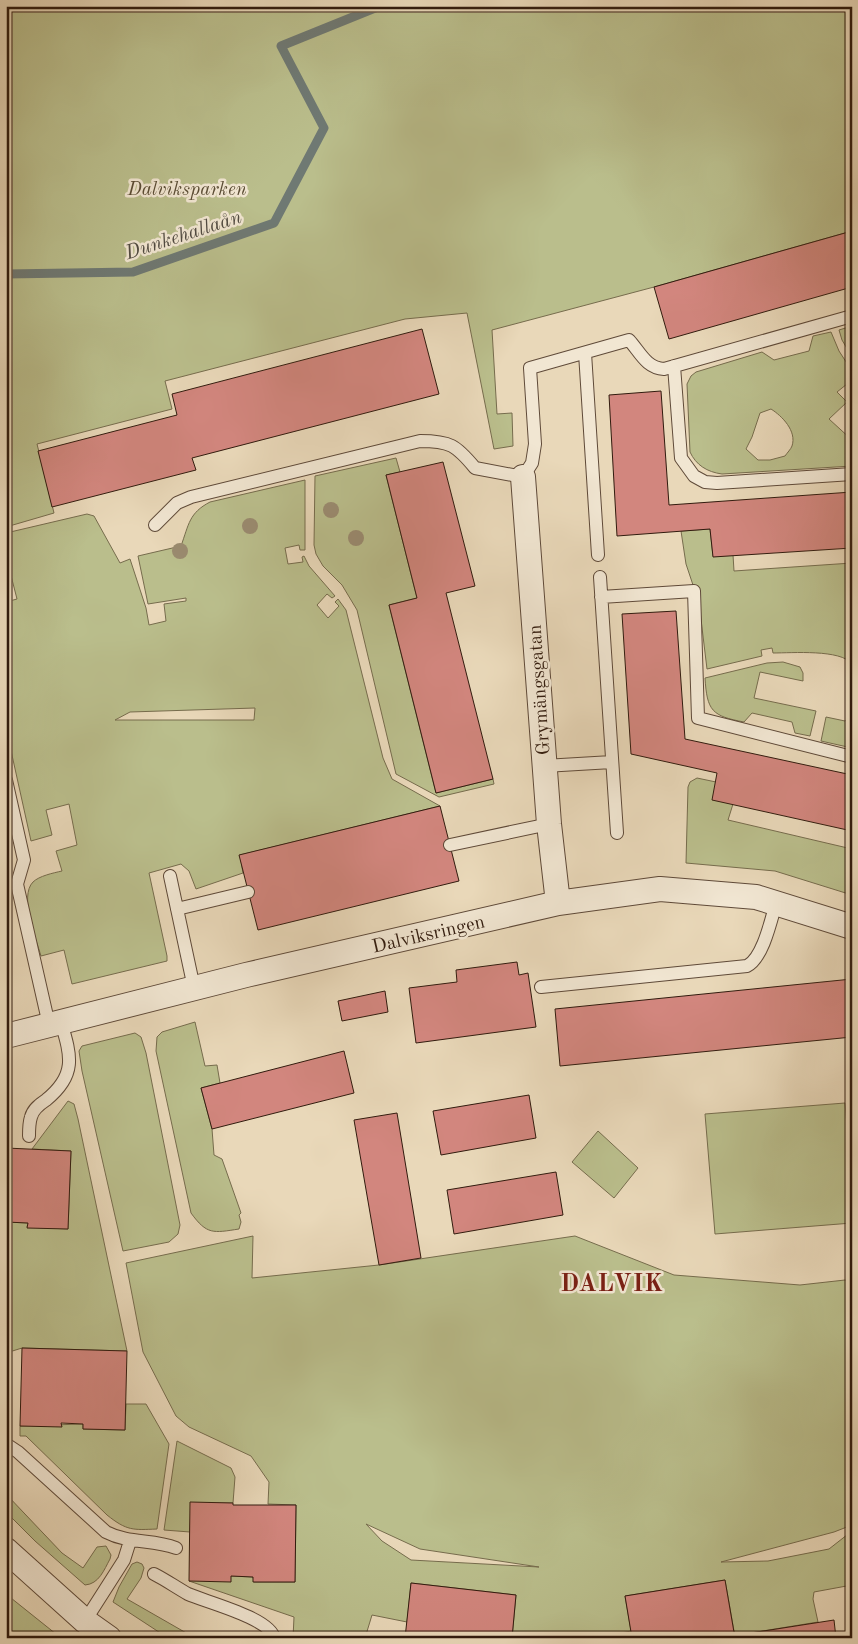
<svg xmlns="http://www.w3.org/2000/svg" width="858" height="1644" font-family="'Old Standard TT',serif">
	<style>
		.green { fill: #babe8c; stroke: #766c4d; fill-rule: evenodd }
		.lines { fill: none; stroke-linecap: round; stroke-linejoin: round }
		.stream { stroke: #6f7973; stroke-width: 9 }
		.building { fill: #d2867e; stroke: #311b0e }
		.lane-casing { stroke: #5f4a39; stroke-width: 14 }
		.street-casing { stroke: #5f4a39; stroke-width: 26 }
		.lane { stroke: #f1e6d2; stroke-width: 12 }
		.street { stroke: #f1e6d2; stroke-width: 24 }
		.tree { fill: #9a8b70 }
		.labels { text-anchor: middle; stroke-width: 5; stroke-linejoin: round; paint-order: stroke }
		.park-label { font-size: 19px; font-style: italic; fill: #5a4c34; stroke: #f1e6d2 }
		.street-label { font-size: 19px; fill: #311b0e; stroke: #f1e6d2 }
		.water-label { font-size: 20px; font-style: italic; fill: #504a41; stroke: #f1e6d2 }
		.district-label { font-size: 24px; font-weight: bold; letter-spacing: 1px; fill: #7a1f14; stroke: #f1e6d2 }
	</style>
	<rect width="100%" height="100%" fill="#e9d8b9"/>
	<filter id="stains"><feTurbulence type="fractalNoise" baseFrequency=".004" numOctaves="4"/><feColorMatrix values="0 0 0 0 .2 0 0 0 0 .09 0 0 0 0 .02 0 0 0 .5 -.17"/></filter>
	<radialGradient id="worn" r=".72"><stop offset=".6" stop-color="#630" stop-opacity="0"/><stop offset="1" stop-color="#630" stop-opacity=".3"/></radialGradient>
	<path class="green" d="M6 6H852V231L654 287 492 330 497 414 512 413 513 446 494 449 467 313 405 319 165 381 172 409 37 444 54 513 6 527Z
		M852 326V357L842 340 839 330Z
		M831 332 839 351 852 371V380L837 392 847 402 829 419 852 440V466L722 474C707 472 696 465 690 452L687 384 691 376 696 372 762 352 774 360 809 351 813 336ZM771 409C782 416 797 431 792 446 791 449 787 453 785 456L770 460H758L746 449 752 437 760 413Z
		M396 458 400 472 386 475 417 598 389 605 436 793 493 779 494 784 439 797 396 774 357 610 342 585 323 566 316 554 314 545 315 476Z
		M305 480V550H300L299 545 285 548 288 564 303 562 302 557 304 556 309 566 335 596 332 598 327 594 317 605 328 618 339 606 335 602 338 599 346 610 383 758 392 779 440 806 240 855 243 873 196 889 189 871 181 864 149 873 167 956V961L72 984 64 950 41 956C36 939 19 896 33 882 39 876 53 873 62 871L56 851 77 845 69 804 46 810 52 835 31 841 6 728V602L17 599 6 556V533L87 514 94 516 120 563 130 559 146 608 149 625 166 621 164 604 186 601V598L148 604 138 556 181 546C189 524 189 513 210 502ZM255 708 254 720H115L130 712Z
		M710 529 713 556 733 555 734 571 852 563V664C841 649 792 653 773 653L772 648 761 650 762 656 707 669 699 603 686 564 681 531Z
		M783 662 800 667 803 673V681L760 672 754 698 816 711 810 736 795 733 792 722 752 713 744 722C712 716 707 711 705 678L767 663Z
		M852 716V748L821 741 826 717 845 721Z
		M697 778 716 782 733 804 728 820 852 849V895L775 871 686 863 688 787 690 782Z
		M195 1022 205 1066 217 1065 220 1083 201 1088 212 1129 214 1155 222 1159 241 1213 239 1215 241 1222 239 1229C213 1233 207 1235 191 1213L156 1051 157 1037 162 1032Z
		M135 1033 141 1037 146 1053 180 1225 178 1234 169 1242 123 1251 82 1071 79 1051 82 1046Z
		M68 1101 74 1104 78 1119 127 1351 22 1348 6 1353V1222L28 1223 27 1227 68 1229 71 1151 32 1149Z
		M845 1103 852 1187V1223L715 1234 705 1114Z
		M598 1131 638 1168 614 1198 572 1162Z
		M253 1236 252 1278 379 1265 575 1236 674 1275 800 1285 845 1280 852 1282V1525L834 1532 721 1562 768 1561 829 1549 852 1531V1585L814 1592 813 1599 818 1622 738 1635 734 1631 725 1580 625 1596 631 1631 595 1638H512L516 1595 411 1583 407 1622 372 1615 365 1638H293L294 1617 189 1581 231 1576 253 1577 254 1582H295L296 1505 268 1504 269 1482 251 1456 189 1427 176 1416 143 1352 126 1263ZM366 1524 420 1549 539 1567 411 1560 382 1541Z
		M126 1404H146L169 1444 157 1529C133 1530 127 1531 107 1515L26 1436H20V1426L83 1424V1429L125 1430Z
		M177 1441 231 1468 235 1477 233 1503H191L190 1532 164 1530Z
		M6 1494 62 1553 83 1568 97 1547 106 1546 111 1555 110 1559C104 1570 99 1584 85 1585L35 1541 6 1512Z
		M137 1562 142 1564 144 1568 141 1578 127 1599 195 1638H168L113 1602 119 1587 132 1564Z
		M6 1594 61 1638H6Z"/>
	<g class="lines">
		<path class="stream" d="M6 274 133 272 274 223 324 128 281 46 380 6"/>
	</g>
	<path class="building" d="M852 231V287L669 339 654 287Z
		M422 329 439 394 192 458 196 470 52 507 38 451 177 415 172 394Z
		M661 391 669 505 852 492V548L713 557 710 529 617 536 609 395Z
		M443 462 475 586 446 593 493 779 436 793 389 605 417 598 386 475Z
		M676 611 685 739 852 775V831L712 800 717 773 631 754 622 614Z
		M440 806 459 881 258 930 239 855Z
		M517 962 519 975 528 973 536 1027 416 1043 409 988 457 982 456 970Z
		M852 979V1037L560 1066 555 1009Z
		M385 991 388 1012 342 1021 338 1001Z
		M344 1051 354 1093 212 1129 201 1088Z
		M529 1095 536 1138 441 1155 433 1111Z
		M397 1113 421 1258 379 1265 354 1120Z
		M6 1148 71 1151 68 1229 27 1228 28 1223 6 1222Z
		M556 1172 563 1215 454 1234 447 1190Z
		M22 1348 127 1351 125 1430 83 1429V1424L61 1423 62 1427 20 1426Z
		M190 1502 233 1503V1505H296L295 1582H253V1577L231 1576V1582L189 1581Z
		M725 1580 735 1638H632L625 1596Z
		M411 1583 516 1595 512 1638H405Z
		M834 1620 836 1638H738V1635Z"/>
	<g class="lines">
		<defs>
			<path id="lane" d="M585 353 598 555
				M674 366 681 458 694 476 705 482 717 483 852 474
				M155 525 177 503 191 497 420 441C450 441 456 445 475 468L523 477 532 463 535 444 530 368 629 340C640 352 646 368 664 369L852 316
				M600 577 617 833
				M601 597 694 591 698 718 852 757
				M544 766 612 762
				M6 780 24 860 17 884 49 1025
				M450 845 549 824
				M170 876 194 988
				M177 909 248 892
				M541 987 747 966C763 958 771 920 776 903
				M29 1136C29 1130 29 1123 31 1117 33 1109 40 1104 46 1100 77 1075 71 1056 61 1022
				M6 1446H9L18 1452 106 1532C129 1544 152 1539 176 1548
				M154 1574C166 1580 177 1588 188 1594 206 1602 270 1618 274 1638
				M85 1621 124 1560 130 1541"/>
			<path id="street" d="M523 477 549 824 558 903
				M6 1036 246 975 558 903 660 889 756 897 852 927
				M6 1550 85 1621 109 1638"/>
		</defs>
		<use href="#lane" class="lane-casing"/>
		<use href="#street" class="street-casing"/>
		<use href="#lane" class="lane"/>
		<use href="#street" class="street"/>
	</g>
	<g class="tree">
		<circle cx="331" cy="510" r="8"/>
		<circle cx="250" cy="526" r="8"/>
		<circle cx="356" cy="538" r="8"/>
		<circle cx="180" cy="551" r="8"/>
	</g>
	<g class="labels">
		<g class="park-label">
			<text x="187" y="195">Dalviksparken</text>
		</g>
		<g class="street-label">
			<text transform="translate(538 690) rotate(-94)" y="7">Grymängsgatan</text>
			<text transform="translate(428 933) rotate(-13)" y="7">Dalviksringen</text>
		</g>
		<g class="water-label">
			<text transform="translate(183 234) rotate(-18)" y="7">Dunkehallaån</text>
		</g>
		<g class="district-label">
			<text x="612" y="1291">DALVIK</text>
		</g>
	</g>
	<rect width="858" height="1644" fill="none" stroke="#e9d8b9" stroke-width="25"/>
	<rect x="8" y="8" width="843" height="1629" fill="none" stroke="#311b0e" stroke-width="2.5"/>
	<rect x="12" y="12" width="833" height="1619" fill="none" stroke="#311b0e"/>
	<rect width="100%" height="100%" filter="url(#stains)"/>
	<rect width="100%" height="100%" fill="url(#worn)"/>
</svg>
